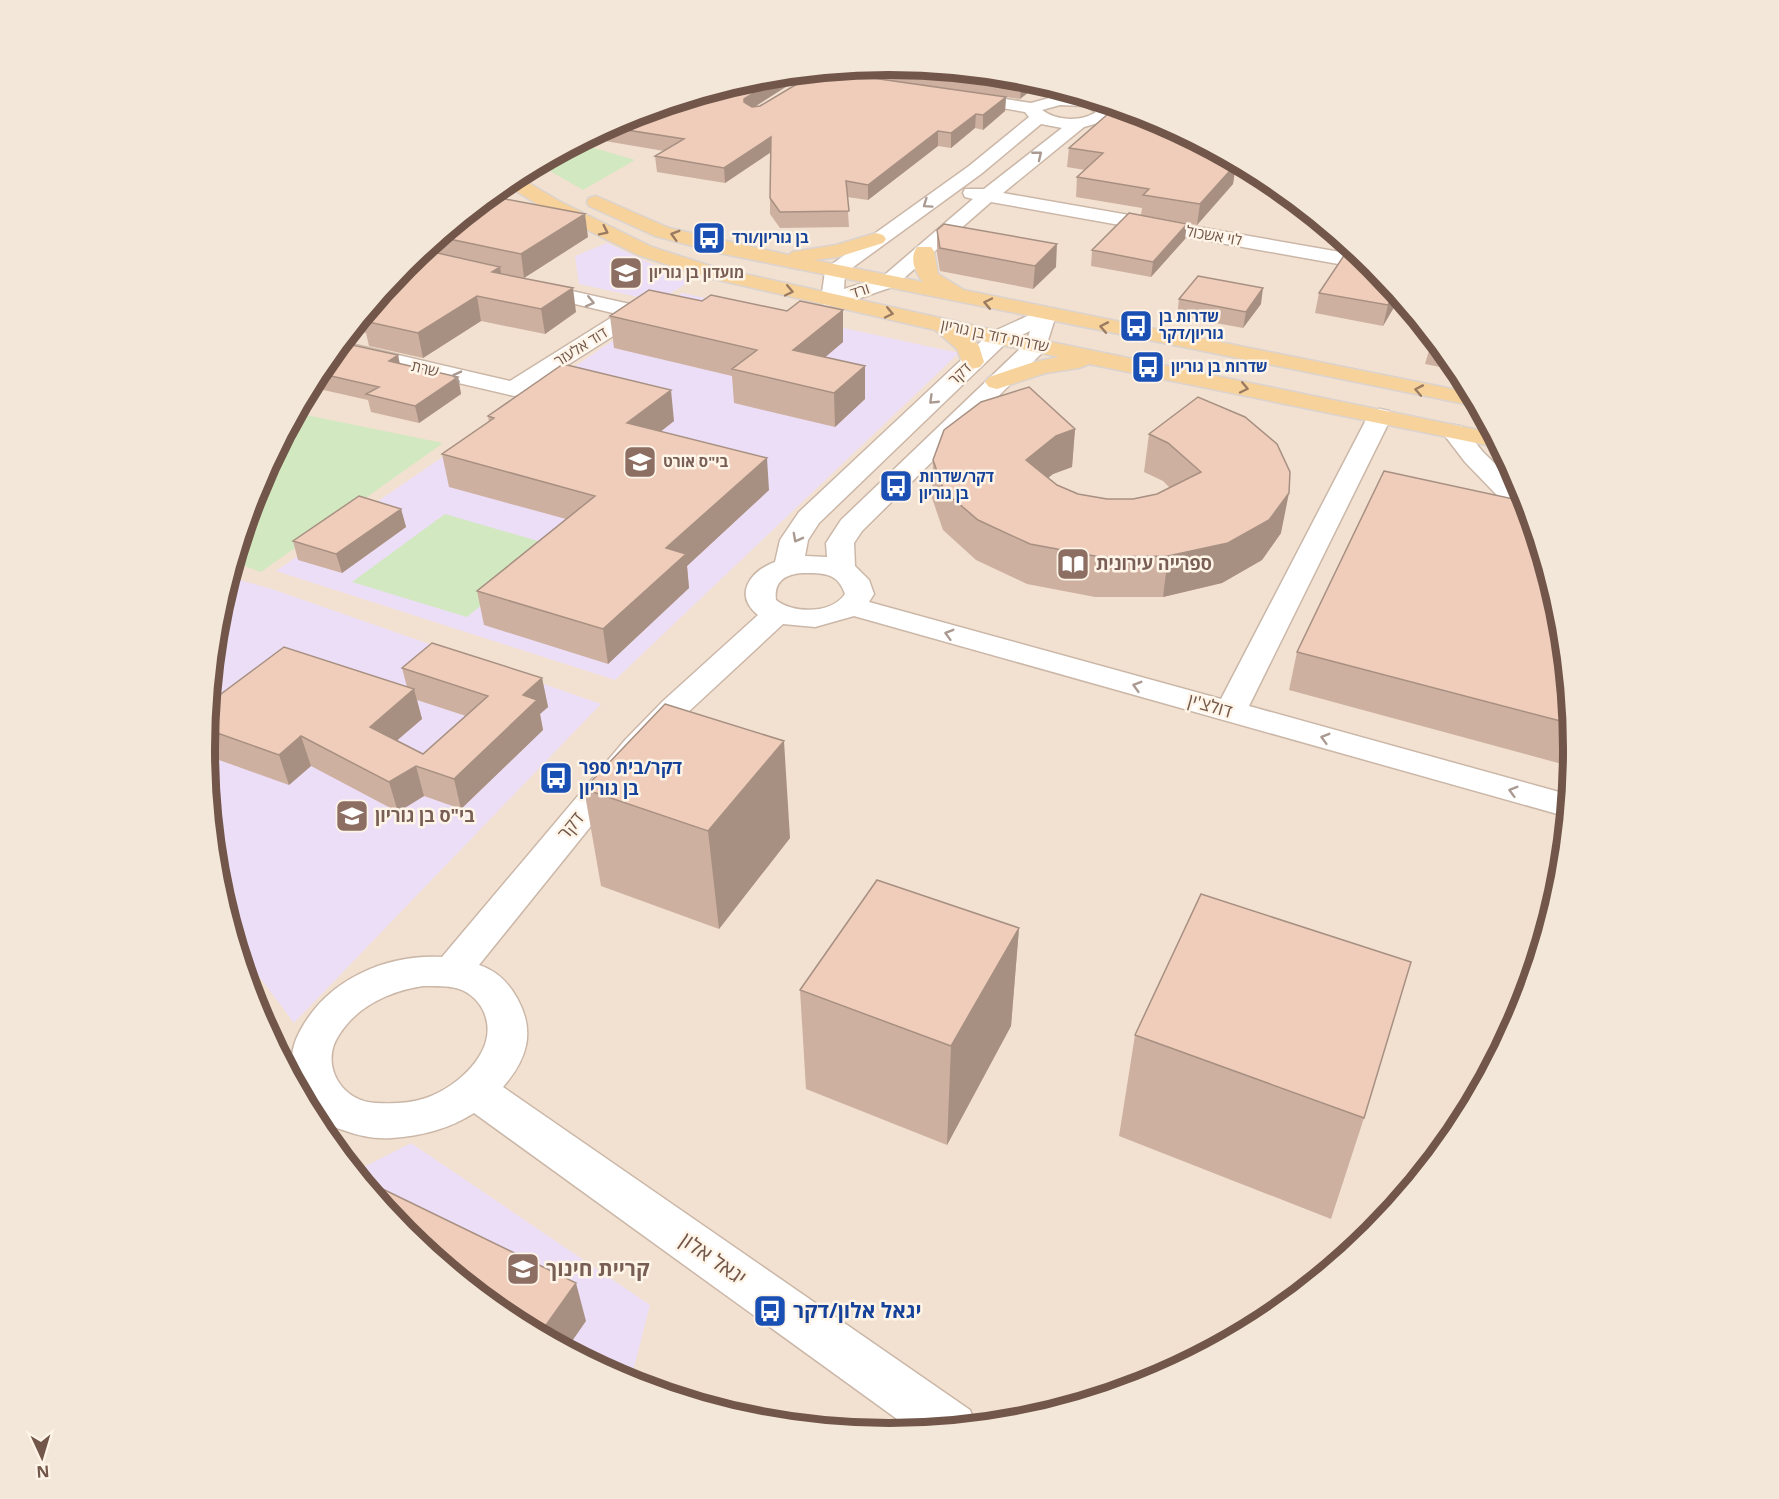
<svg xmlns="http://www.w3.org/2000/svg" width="1779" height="1499" font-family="'Open Sans','Noto Sans Hebrew',sans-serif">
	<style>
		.residential { fill: #f2e1d0 }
		.education { fill: #eddef7 }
		.green { fill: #d2e8c0 }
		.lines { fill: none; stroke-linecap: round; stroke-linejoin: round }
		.minor-casing { stroke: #cbb7a8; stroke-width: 3 }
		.major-casing { stroke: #dad3d0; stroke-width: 3 }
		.minor { fill: #fff; fill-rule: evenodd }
		.major { fill: #f8d29b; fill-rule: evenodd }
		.wall { fill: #ceb0a0; fill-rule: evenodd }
		.shaded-wall { fill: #a79082 }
		.building { fill: #efcdba; stroke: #a79082; stroke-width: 1.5 }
		.oneway { stroke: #aa9a92 }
		.oneway2 { stroke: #9a7b62 }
		.labels { text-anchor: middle; stroke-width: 5; stroke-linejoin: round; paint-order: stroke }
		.far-street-label { font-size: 15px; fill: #715649; stroke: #fef4e7 }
		.far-transit-label { font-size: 15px; font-weight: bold; fill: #164399; stroke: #fef4e7; text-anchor: start }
		.far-education-label { font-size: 15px; font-weight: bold; fill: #785e54; stroke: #fef4e7; text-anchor: start }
		.education-label { font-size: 18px; font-weight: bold; fill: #785e54; stroke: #fef4e7; text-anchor: start }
		.street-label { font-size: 18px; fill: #715649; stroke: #fef4e7 }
		.transit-label { font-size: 18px; font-weight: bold; fill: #164399; stroke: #fef4e7; text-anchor: start }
		.near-street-label { font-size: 21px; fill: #715649; stroke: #fef4e7 }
		.near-education-label { font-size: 21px; font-weight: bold; fill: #785e54; stroke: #fef4e7; text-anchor: start }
		.near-transit-label { font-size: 21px; font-weight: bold; fill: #164399; stroke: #fef4e7; text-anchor: start }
		.rim { fill: none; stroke: #715649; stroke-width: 8 }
	</style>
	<rect width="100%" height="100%" fill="#fbf0e1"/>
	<path class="residential" d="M209 749a682 682 0 1 1 1364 0a682 682 0 1 1-1364 0Z"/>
	<path class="education" d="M607 243 656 266 693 280 657 301 579 284 575 256Z
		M682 293 959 353 615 680 276 571Z
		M229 577 272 589 601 704 294 1023 237 947 218 883 205 749 218 616Z
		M411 1143 650 1305 630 1383 509 1319 405 1234 354 1172Z"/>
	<path class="green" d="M578 143 635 160 583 190 538 164Z
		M296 413 443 443 261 572 234 562 257 487Z
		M445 514 555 546 467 617 352 582Z"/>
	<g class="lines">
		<defs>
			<path id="minor" d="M813 72 853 77 861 82 853 87 792 79 785 75Z
				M961 92 1031 103 1060 95 1085 96 1103 102 1113 113 1105 121 1084 127 1003 193 1363 256 1377 269 1372 270 991 202 895 286 840 305 832 306 824 305 821 300 825 271 828 267 969 166 1029 117 1025 112 955 100 953 97ZM1060 105 1085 106 1096 112C1081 122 1057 121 1042 110ZM1041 124 1062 128 984 189H965L963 193 965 197 973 199 881 278 844 289 845 273 981 174Z
				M532 282 643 307 646 312 643 317 522 394 514 396 347 357 344 352 347 347 355 345 510 381 617 314 525 292 521 288 525 284Z
				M1045 308 1053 310 1056 315 1045 350 862 531 854 543 855 566 869 580 874 594 869 602 1221 699 1368 416 1371 411 1380 409 1389 411 1392 416 1249 706 1570 795 1568 817 854 616 815 627 783 624 685 715 649 754 479 965C497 971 508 982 517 998 536 1032 527 1059 503 1087L970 1410 976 1426 915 1432 474 1113C449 1129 421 1136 392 1138 374 1139 359 1136 343 1130 321 1123 310 1112 300 1092 289 1072 289 1051 300 1031 327 980 385 954 442 957L625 740 663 701 758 615C733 595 750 571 775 562L780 540 799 512 990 333ZM1030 331 1026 343 841 520 826 543 827 557 805 556 808 540 819 523 1006 343ZM810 573C828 573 839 576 845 594 832 614 793 614 776 600 773 578 790 572 810 573ZM423 986C436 986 452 985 464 991 474 996 483 1006 486 1018 496 1053 457 1087 426 1098 411 1103 392 1104 376 1103 342 1102 319 1065 339 1035 357 1006 390 991 423 986Z
				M1454 425 1463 427 1483 452 1524 492 1532 520 1520 519 1465 462 1442 432 1445 427Z"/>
			<path id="major" d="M517 176 559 201 652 247 714 267 998 331 1493 433 1501 448 1089 364 1079 368 1046 373 997 389 989 387 985 382 989 377 1034 362 1059 357 973 339 979 346 984 362 980 367 972 369 964 367 957 349 935 330 701 276 638 255 545 209 505 184Z
				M596 196 669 228 789 255 792 252 836 245 876 233 883 235 886 239 883 243 838 257 814 260 923 282C915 272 909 258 917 247H931L934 251 938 274 964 290 1472 393 1480 407 719 253 655 236 589 206 587 202 589 198Z"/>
		</defs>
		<use href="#minor" class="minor-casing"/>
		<use href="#major" class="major-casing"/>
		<use href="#minor" class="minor"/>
		<use href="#major" class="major"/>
	</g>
	<path class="wall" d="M890 64 1023 78 1020 99 1006 97 1005 111 983 130 975 128 951 148 938 146 868 200 847 197 849 227 780 228 770 214V153L725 183 657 172 655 156 664 151 587 138 628 117 795 81 754 107 760 106 825 71Z
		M1152 117 1249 169H1235L1233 184 1197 225 1141 215 1142 208 1076 197 1077 177 1085 170 1067 167 1069 148Z
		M506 183 508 198 505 199 588 237 524 278 576 312 545 334 481 321 423 358 369 346 366 333 352 330 405 265Z
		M937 230 1056 267 1033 289 940 271 937 253Z
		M1185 239 1151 277 1091 266 1092 250Z
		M1374 265 1400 297 1383 326 1315 313 1319 293Z
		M1179 299 1261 304 1243 328 1177 316Z
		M702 301 787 311 843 310V342L825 357 865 366V399L835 427 734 403 732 376 614 348 610 316Z
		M1434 338 1459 369 1460 371 1425 364 1430 347Z
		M398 355 400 364 458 377 461 394 419 423 371 412 368 400 310 387 320 369Z
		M1198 397 1281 533 1262 560 1222 583 1163 597H1095L1027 584 976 560 943 530 932 498 933 460 1075 429 1072 467 1053 474 1048 478 1057 485 1078 494 1107 499H1133L1157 494 1170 488 1163 481 1144 472 1149 434Z
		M488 416 674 421 661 431 769 490 687 566 689 588 608 664 484 625 477 591 566 519 449 487 442 454 489 422Z
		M401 509 406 527 342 573 298 560 293 541Z
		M1561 616 1574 750 1573 767 1289 690 1297 652Z
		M402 668 542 678 548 707 540 714 543 730 461 809 424 796 398 812 311 766 289 785 205 755V749L209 703 407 687ZM417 700 466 716 423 754 397 740 422 719Z
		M584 789 790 838 719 929 601 886Z
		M1019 928 1011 1026 947 1145 806 1089 800 990Z
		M1135 1035 1364 1118 1331 1219 1119 1136Z"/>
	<path class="shaded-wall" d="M795 74V81L745 113 744 99 782 75Z
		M1029 79 1041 83 1020 99 1021 85Z
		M1006 97 1005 111 983 130V115Z
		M976 114 975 128 951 148V133Z
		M938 131V146L868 200V185Z
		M771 137V152L725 183 724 168Z
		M1236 164 1233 184 1197 225 1200 204Z
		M506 183 508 198 473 209Z
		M585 214 588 237 524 278 521 254Z
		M1187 224 1185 239 1151 277 1153 262Z
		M1057 244 1056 267 1033 289 1035 266Z
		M500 267 504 291 492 272Z
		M573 288 576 312 545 334 541 309Z
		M1263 288 1261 304 1243 328 1246 312Z
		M1396 292 1400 297 1383 326 1388 305Z
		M477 296 481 321 423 358 418 333Z
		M843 310V342L795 383 793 350Z
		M398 355 401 372 389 361Z
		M865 366V399L835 427 834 393Z
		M458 377 461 394 419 423 415 406Z
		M671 390 674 421 631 455 627 423Z
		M1075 429 1072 467 1053 474 1023 498 1026 460 1056 436Z
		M767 458 769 490 687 566 689 588 608 664 603 629 666 548Z
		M1289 493 1281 533 1262 560 1222 583 1163 597 1168 556Z
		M401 509 406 527 342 573 336 554Z
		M542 678 548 707 540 714 543 730 461 809 454 779 523 695Z
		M414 689 422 719 379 756 370 727Z
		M301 736 311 766 289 785 279 755Z
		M784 741 790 838 719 929 708 831Z
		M416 766 424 796 398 812 389 782Z
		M1019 928 1011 1026 947 1145 951 1046Z
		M576 1283 586 1321 566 1350 539 1335Z"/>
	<path class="building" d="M890 64 1023 78 1029 79 1021 85 882 65Z
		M823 71 1006 97 983 115 976 114 951 133 938 131 868 185 846 181 849 211 780 212 770 198 771 137 724 168 655 156 684 139 608 127 628 117 756 78 782 75 744 99V102L752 107 760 106 817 72Z
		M1117 106 1152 117 1236 162V164L1200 204 1143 195 1149 189 1077 177 1103 153 1069 148Z
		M489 196 585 214 521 254 440 237Z
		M1129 213 1187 224 1153 262 1092 250Z
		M944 224 1057 244 1035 266 940 248 937 230Z
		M1349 248 1354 249 1374 265 1396 292 1388 305 1319 293Z
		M424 250 500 267 492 272 573 288 541 309 477 296 418 333 364 321 379 312 369 310 405 265Z
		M1198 276 1263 288 1246 312 1179 299Z
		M649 290 702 301 711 295 787 311 800 301 843 310 793 350 865 366 834 393 732 369 757 350 610 316Z
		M1434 338 1443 350 1430 347Z
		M343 343 398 355 389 361 393 362 458 377 415 406 366 394 379 387 318 373 320 369 339 345Z
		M563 364 671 390 627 423 767 458 666 548 686 554 603 629 477 591 595 496 442 454 494 418 488 416Z
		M1029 387 1075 429 1056 436 1026 460 1057 485 1078 494 1107 499H1133L1157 494 1201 472 1168 443 1149 434 1198 397 1245 417 1277 444 1290 472 1289 493 1269 520 1228 543 1168 556 1100 557 1030 544 978 520 944 491 933 460 944 430 981 402Z
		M1384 471 1527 502 1561 616 1572 724 1297 652Z
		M359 496 401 509 336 554 293 541Z
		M432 643 542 678 523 695 537 700 454 779 416 766 389 782 301 736 279 755 206 729 209 703 284 647 414 689 370 727 423 754 488 696 402 668Z
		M665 704 784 741 708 831 584 789Z
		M877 880 1019 928 951 1046 800 990Z
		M1201 894 1411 962 1364 1118 1135 1035Z
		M358 1177 576 1283 539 1335 509 1319 405 1234Z"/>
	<defs><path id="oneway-chevron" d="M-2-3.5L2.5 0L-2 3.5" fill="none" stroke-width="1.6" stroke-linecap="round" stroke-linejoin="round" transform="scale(1.5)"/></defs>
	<g class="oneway">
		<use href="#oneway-chevron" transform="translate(1038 155) rotate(-39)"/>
		<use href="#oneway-chevron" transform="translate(927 204) rotate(145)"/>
		<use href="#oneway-chevron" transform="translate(590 302) rotate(13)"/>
		<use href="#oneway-chevron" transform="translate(457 376) rotate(-167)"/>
		<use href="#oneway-chevron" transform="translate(933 400) rotate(136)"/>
		<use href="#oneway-chevron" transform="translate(797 538) rotate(118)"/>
		<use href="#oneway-chevron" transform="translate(949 634) rotate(-164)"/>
		<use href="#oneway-chevron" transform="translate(1137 686) rotate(-164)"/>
		<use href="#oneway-chevron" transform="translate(1325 738) rotate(-164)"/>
		<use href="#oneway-chevron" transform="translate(1513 791) rotate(-164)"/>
	</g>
	<g class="oneway2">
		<use href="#oneway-chevron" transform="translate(604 231) rotate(26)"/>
		<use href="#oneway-chevron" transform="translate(675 235) rotate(-164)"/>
		<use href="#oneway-chevron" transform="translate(789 291) rotate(12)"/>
		<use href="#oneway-chevron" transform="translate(988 303) rotate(-168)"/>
		<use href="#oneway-chevron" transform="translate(889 313) rotate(12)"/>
		<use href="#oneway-chevron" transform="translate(1104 327) rotate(-169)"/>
		<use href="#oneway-chevron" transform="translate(1244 388) rotate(12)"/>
		<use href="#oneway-chevron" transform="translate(1419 390) rotate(-169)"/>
	</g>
	<defs>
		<symbol id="bus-square" viewBox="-11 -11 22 22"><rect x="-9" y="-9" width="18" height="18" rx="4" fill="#1a4fb4" stroke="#fef4e7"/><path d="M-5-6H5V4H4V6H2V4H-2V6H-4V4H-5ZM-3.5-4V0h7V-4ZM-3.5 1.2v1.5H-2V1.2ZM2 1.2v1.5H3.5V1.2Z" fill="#fff"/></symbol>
		<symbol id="school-square" viewBox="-11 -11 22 22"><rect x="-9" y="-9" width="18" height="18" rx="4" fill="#8d6e63" stroke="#fef4e7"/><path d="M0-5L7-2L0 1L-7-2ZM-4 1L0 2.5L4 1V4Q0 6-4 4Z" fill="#fff"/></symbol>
		<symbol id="library-square" viewBox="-11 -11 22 22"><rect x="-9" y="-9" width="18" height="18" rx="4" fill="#8d6e63" stroke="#fef4e7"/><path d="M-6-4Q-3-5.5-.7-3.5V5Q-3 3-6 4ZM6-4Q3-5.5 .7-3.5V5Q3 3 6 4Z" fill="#fff"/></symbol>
	</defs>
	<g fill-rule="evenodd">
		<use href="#bus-square" x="690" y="219" width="38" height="38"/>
		<use href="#school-square" x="607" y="254" width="38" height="38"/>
		<use href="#bus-square" x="1117" y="307" width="38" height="38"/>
		<use href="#bus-square" x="1129" y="348" width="38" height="38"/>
		<use href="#school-square" x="621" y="443" width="38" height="38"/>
		<use href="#bus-square" x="877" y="467" width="38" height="38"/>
		<use href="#library-square" x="1054" y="545" width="38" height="38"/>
		<use href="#bus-square" x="537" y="759" width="38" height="38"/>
		<use href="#school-square" x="333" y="797" width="38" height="38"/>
		<use href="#school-square" x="504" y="1250" width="38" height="38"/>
		<use href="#bus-square" x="751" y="1292" width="38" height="38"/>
	</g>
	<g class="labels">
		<g class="far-street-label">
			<text transform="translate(1214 236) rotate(10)" y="5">לוי אשכול</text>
			<text transform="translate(860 291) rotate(-18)" y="5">ורד</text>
			<text transform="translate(995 336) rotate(12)" y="5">שדרות דוד בן גוריון</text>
			<text transform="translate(581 347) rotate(-32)" y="5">דוד אלעזר</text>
			<text transform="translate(425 369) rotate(13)" y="5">שרת</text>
			<text transform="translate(960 374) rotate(-44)" y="5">דקר</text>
		</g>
		<g class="far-transit-label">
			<text x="732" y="243">בן גוריון/ורד</text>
			<text x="1159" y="322">שדרות בן<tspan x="1159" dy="17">גוריון/דקר</tspan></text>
			<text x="1171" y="372">שדרות בן גוריון</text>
			<text x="919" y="482">דקר/שדרות<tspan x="919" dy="17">בן גוריון</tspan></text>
		</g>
		<g class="far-education-label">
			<text x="649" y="278">מועדון בן גוריון</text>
			<text x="663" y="467">בי"ס אורט</text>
		</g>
		<g class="education-label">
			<text x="1096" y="570">ספרייה עירונית</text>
			<text x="375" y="822">בי"ס בן גוריון</text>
		</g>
		<g class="street-label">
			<text transform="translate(1210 706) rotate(16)" y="6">דולצ'ין</text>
			<text transform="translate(571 826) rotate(-51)" y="6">דקר</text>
		</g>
		<g class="transit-label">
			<text x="579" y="774">דקר/בית ספר<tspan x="579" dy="21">בן גוריון</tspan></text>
		</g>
		<g class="near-street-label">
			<text transform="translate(713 1259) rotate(35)" y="7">יגאל אלון</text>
		</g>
		<g class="near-education-label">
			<text x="546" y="1276">קריית חינוך</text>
		</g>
		<g class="near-transit-label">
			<text x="793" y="1318">יגאל אלון/דקר</text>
		</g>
	</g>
	<path d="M0 0H1779V1499H0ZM215 749a674 674 0 1 1 1348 0a674 674 0 1 1-1348 0Z" fill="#f3e7da" fill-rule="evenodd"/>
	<path class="rim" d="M215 749a674 674 0 1 1 1348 0a674 674 0 1 1-1348 0Z"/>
	<g transform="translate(42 1457) rotate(176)" stroke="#fef4e7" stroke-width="4.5" paint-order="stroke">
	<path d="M0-4.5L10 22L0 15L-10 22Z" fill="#715649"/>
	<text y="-9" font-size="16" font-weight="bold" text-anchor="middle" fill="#715649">N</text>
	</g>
</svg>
